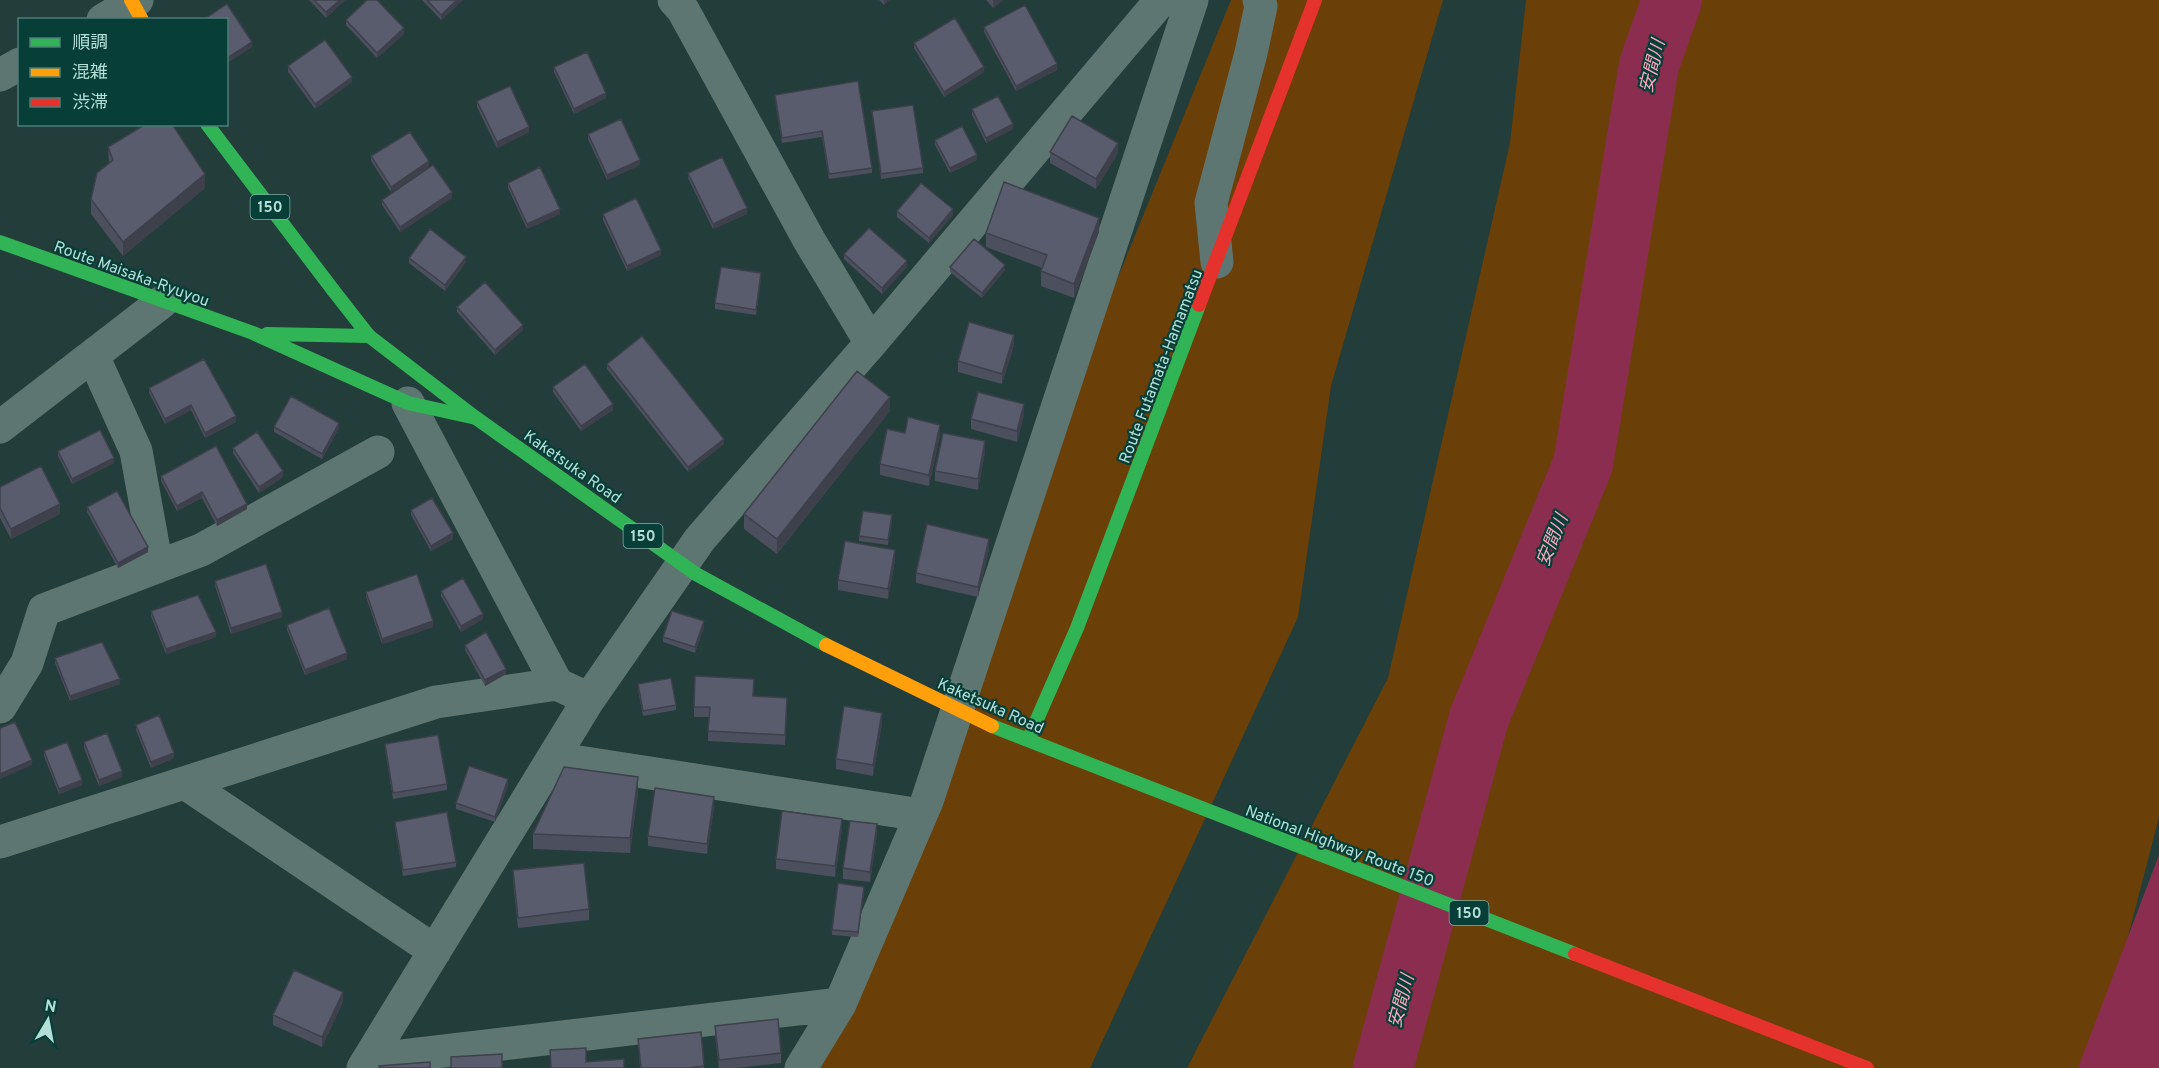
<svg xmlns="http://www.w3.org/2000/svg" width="2159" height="1068" font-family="Overpass,'Noto Sans JP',sans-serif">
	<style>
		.green { fill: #6a4008 }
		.water { fill: #8b2d4f }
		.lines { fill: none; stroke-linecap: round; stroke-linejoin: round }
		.river { stroke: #8b2d4f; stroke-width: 60 }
		.street { stroke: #5e7672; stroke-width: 33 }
		.fast { stroke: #30b455; stroke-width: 14 }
		.slow { stroke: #ff9f0a; stroke-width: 14 }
		.jam { stroke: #e5322d; stroke-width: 14 }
		.fast-bridge { stroke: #30b455; stroke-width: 14 }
		.slow-bridge { stroke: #ff9f0a; stroke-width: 14 }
		.wall { fill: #4c4f5d }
		.shaded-wall { fill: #3e404c }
		.building { fill: #585c6c; stroke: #3e404c; stroke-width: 1.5 }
		.labels { text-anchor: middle; stroke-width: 4.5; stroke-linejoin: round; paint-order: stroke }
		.shield { fill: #073e38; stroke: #80afa7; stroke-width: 1.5 }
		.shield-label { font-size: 15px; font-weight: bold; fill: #b4dfd7 }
		.street-label { font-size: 16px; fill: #b4dfd7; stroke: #073e38 }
		.water-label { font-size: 18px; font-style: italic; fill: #fea8be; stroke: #073e38 }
	</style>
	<rect width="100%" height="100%" fill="#223d3a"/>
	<path class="green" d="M1231 0H1443L1331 386 1298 617 1090 1068H809L1028 498Z
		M1526 0H2159V817L2129 933 2088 1068H1187L1388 678 1510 143Z"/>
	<path class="water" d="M2159 855V1068H2078Z"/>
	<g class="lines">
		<path class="river" d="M1383 1068 1479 718 1583 464 1649 65 1672 0"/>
		<path class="street" d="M674 0 683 10 809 240 871 343
			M103 20 137 0
			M0 75 20 64
			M1217 262 1211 203 1251 53 1261 6 1259 0
			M93 356 136 451 157 567
			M408 403 557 684
			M0 427 162 302
			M0 707 27 663 44 610 201 550 378 452
			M553 758 921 815
			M185 783 435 951
			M0 842 436 702 557 684 589 699
			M368 1060 840 1004
			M363 1068 589 699 700 539 871 343 1161 0
			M801 1068 840 1004 927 801 1192 0"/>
		<path class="fast" d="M207 124 333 290
			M0 242 253 333 408 403 476 418
			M267 334 369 336
			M992 726 1575 954
			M1028 740 1077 628 1199 305"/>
		<path class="slow" d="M131 0 142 20"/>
		<path class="jam" d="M1199 305 1315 0
			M1575 954 1867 1068"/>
		<path class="fast-bridge" d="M333 290 369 336 476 418 696 574 826 645"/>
		<path class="slow-bridge" d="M826 645 992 726"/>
	</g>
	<path class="wall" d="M309 0H345L326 18Z
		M422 0H463L441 20Z
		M879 0H889L884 5Z
		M986 0H1003L993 8Z
		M346 20 404 34 377 58 346 25Z
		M984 27 1057 70 1016 91 984 32Z
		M914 43 984 72 944 97 914 48Z
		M288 66 352 82 315 109 288 72Z
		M554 67 606 98 574 114 554 72Z
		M775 95 872 168V173L829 179 822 137 782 143 775 100Z
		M477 101 529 132 497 148 477 107Z
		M972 109 1013 129 986 143 972 115Z
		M872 111 923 168V173L881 179Z
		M588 134 640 165 607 180 588 139Z
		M935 140 977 160 950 173 935 145Z
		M108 147 205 188 123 256 91 214V199L109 163Z
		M1050 152 1118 153 1096 189 1050 163Z
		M371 156 429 167 391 192 371 161Z
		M688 173 747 214 713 229 688 178Z
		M508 183 560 214 527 229 508 188Z
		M452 198 400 232 382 205V200Z
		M897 211 953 215 929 243 897 217Z
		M603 214 661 255 627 271 603 220Z
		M1099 232 1074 298 1041 286V271L1042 268 986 247V233Z
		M844 254 907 267 882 294 844 259Z
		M409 258 466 262 445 291 409 263Z
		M950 267 1005 270 982 298 950 272Z
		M761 278 756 315 715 309V303Z
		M457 307 523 330 495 355 457 312Z
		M1014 345 1002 384 958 372V361Z
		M607 364 724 444 688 472 607 369Z
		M553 387 613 410 581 431 553 392Z
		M149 388 236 422 205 438 191 410 165 424 149 393Z
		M890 411 777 554 744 529V514Z
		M1024 415 1017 442 971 429V419Z
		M274 427 339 428 322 459 274 432Z
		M905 433 940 435 929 486 880 475V464Z
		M233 448 283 477 259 493 233 453Z
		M58 451 114 463 72 484 58 456Z
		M985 452 978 490 935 481V471Z
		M161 476 247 509 217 526 202 498 177 511 161 481Z
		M0 487 60 514 11 539 0 518Z
		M87 507 148 552 118 568 87 512Z
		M411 510 453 539 431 551 411 515Z
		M892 520 888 545 859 541V536Z
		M989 549 978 597 916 583V573Z
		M895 560 888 599 838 590V580Z
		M215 581 282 617 231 634 215 586Z
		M441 591 483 619 461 632 441 596Z
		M366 592 433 627 382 644 366 597Z
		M151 611 216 637 166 654 151 616Z
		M287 625 347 659 305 675 287 630Z
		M704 627 695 653 663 642V637Z
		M465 645 506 674 485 686 465 650Z
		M55 658 120 684 70 701 55 663Z
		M638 684 676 705V710L643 716 638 690Z
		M754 696 787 708 785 745 708 741 709 717H694V707Z
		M882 723 873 776 836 769V759Z
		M136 725 174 758 151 768 136 730Z
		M84 742 122 777 99 786 84 748Z
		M385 744 447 784V790L393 799 385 749Z
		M44 751 82 785 59 794 44 756Z
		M508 785 495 822 456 809V803Z
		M638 792 630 853 533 849V834Z
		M714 807 707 854 648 846V836Z
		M395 822 456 862V867L403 876 395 827Z
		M842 829 835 877 776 869V859Z
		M877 834 870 882 843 879V868Z
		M513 870 589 909V920L518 928 513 880Z
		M864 892 858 937 832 935V930Z
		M343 1002 322 1047 273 1025V1015Z
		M715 1026 781 1053V1063L737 1068H719L715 1036Z
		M701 1032 704 1068H640L638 1039Z"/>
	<path class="shaded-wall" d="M340 0H345L326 18V12Z
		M457 0H463L441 20V15Z
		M884 0H889L884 5Z
		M993 0H1003L993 8Z
		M404 28V34L377 58V53Z
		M252 42V47L226 64V59Z
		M1057 64V70L1016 91V86Z
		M984 67V72L944 97V92Z
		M352 77V82L315 109V104Z
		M606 93V98L574 114V109Z
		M1013 124V129L986 143V138Z
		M529 127V132L497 148V142Z
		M1118 143V153L1096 189V179Z
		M977 155V160L950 173V168Z
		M640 160V165L607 180V175Z
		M429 161V167L391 192V187Z
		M205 174V188L123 256V242Z
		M452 192V198L400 232V227Z
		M747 208V214L713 229V224Z
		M560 209V214L527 229V224Z
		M953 209V215L929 243V238Z
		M1099 218V232L1074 298V284Z
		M661 250V255L627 271V266Z
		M466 257V262L445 291V285Z
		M907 261V267L882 294V288Z
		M1005 265V270L982 298V293Z
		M761 273V278L756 315V310Z
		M523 325V330L495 355V350Z
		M1014 335V345L1002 384V374Z
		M890 397V411L777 554V539Z
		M613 404V410L581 431V426Z
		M1024 404V415L1017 442V431Z
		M191 405V410L165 424V419Z
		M236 416V422L205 438V433Z
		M339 423V428L322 459V454Z
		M940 425V435L929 486V475Z
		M724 439V444L688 472V467Z
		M985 441V452L978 490V479Z
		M114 458V463L72 484V479Z
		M283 471V477L259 493V487Z
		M202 492V498L177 511V506Z
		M60 504V514L11 539V529Z
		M247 504V509L217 526V520Z
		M453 533V539L431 551V546Z
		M989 539V549L978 597V587Z
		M148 547V552L118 568V563Z
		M895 550V560L888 599V589Z
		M282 612V617L231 634V628Z
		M483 614V619L461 632V626Z
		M433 621V627L382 644V639Z
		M704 621V627L695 653V647Z
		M216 632V637L166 654V649Z
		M347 653V659L305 675V670Z
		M506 669V674L485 686V680Z
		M120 679V684L70 701V696Z
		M882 713V723L873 776V765Z
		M174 753V758L151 768V762Z
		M32 760V765L0 779V774Z
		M122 771V777L99 786V780Z
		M638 777V792L630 853V838Z
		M508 779V785L495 822V817Z
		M82 780V785L59 794V789Z
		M714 797V807L707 854V844Z
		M842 819V829L835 877V866Z
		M877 824V834L870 882V872Z
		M864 887V892L858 937V932Z
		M343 992V1002L322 1047V1037Z"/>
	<path class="building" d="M314 0H340L326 12Z
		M367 0H377L404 28 377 53 346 20Z
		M427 0H457L441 15Z
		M227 4 252 42 226 59V20H203Z
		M1025 5 1057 64 1016 86 984 27Z
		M955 18 984 67 944 92 914 43Z
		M325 40 352 77 315 104 288 66Z
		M587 52 606 93 574 109 554 67Z
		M858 81 872 168 829 174 822 131 782 138 775 95Z
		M510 86 529 127 497 142 477 101Z
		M998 96 1013 124 986 138 972 109Z
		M913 105 923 168 881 174 872 111Z
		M1072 116 1118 143 1096 179 1050 152Z
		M621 119 640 160 607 175 588 134Z
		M146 124H172L205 174 123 242 91 199 97 173 113 160 108 147Z
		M962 126 977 155 950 168 935 140Z
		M410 132 429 161 391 187 371 156Z
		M722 157 747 208 713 224 688 173Z
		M433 165 452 192 400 227 382 200Z
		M540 167 560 209 527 224 508 183Z
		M1004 182 1099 218 1074 284 1041 271 1047 255 986 233Z
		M921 183 953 209 929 238 897 211Z
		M636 198 661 250 627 266 603 214Z
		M869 228 907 261 882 288 844 254Z
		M430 229 466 257 445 285 409 258Z
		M974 239 1005 265 982 293 950 267Z
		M721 267 761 273 756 310 715 303Z
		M485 282 523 325 495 350 457 307Z
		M969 322 1014 335 1002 374 958 361Z
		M642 336 724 439 688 467 607 364Z
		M204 359 236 416 205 433 191 405 165 419 149 388Z
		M585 364 613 404 581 426 553 387Z
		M857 371 890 397 777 539 744 514Z
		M978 392 1024 404 1017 431 971 419Z
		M291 396 339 423 322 454 274 427Z
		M908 417 940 425 929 475 880 464 887 429 905 433Z
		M100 430 114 458 72 479 58 451Z
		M257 432 283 471 259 487 233 448Z
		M943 433 985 441 978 479 935 471Z
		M216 446 247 504 217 520 202 492 177 506 161 476Z
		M41 466 60 504 11 529 0 508V487Z
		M117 491 148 547 118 563 87 507Z
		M432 498 453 533 431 546 411 510Z
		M863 511 892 515 888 540 859 536Z
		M927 524 989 539 978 587 916 573Z
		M845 541 895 550 888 589 838 580Z
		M266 564 282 612 231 628 215 581Z
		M417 574 433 621 382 639 366 592Z
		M463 578 483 614 461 626 441 591Z
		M198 595 216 632 166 649 151 611Z
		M329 608 347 653 305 670 287 625Z
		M672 611 704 621 695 647 663 637Z
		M486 632 506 669 485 680 465 645Z
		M102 642 120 679 70 696 55 658Z
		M695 676 754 679 753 696 787 698 785 735 708 731 710 707H694Z
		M671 678 676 705 643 711 638 684Z
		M844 706 882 713 873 765 836 759Z
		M159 715 174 753 151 762 136 725Z
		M15 722 32 760 0 774V728Z
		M107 733 122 771 99 780 84 742Z
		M438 735 447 784 393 793 385 744Z
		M67 742 82 780 59 789 44 751Z
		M469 766 508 779 495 817 456 803Z
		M564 767 638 777 630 838 533 834Z
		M655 788 714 797 707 844 648 836Z
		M782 811 842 819 835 866 776 859Z
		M447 812 456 862 403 870 395 822Z
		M850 821 877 824 870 872 843 868Z
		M584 863 589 909 518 918 513 870Z
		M838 883 864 887 858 932 832 930Z
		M294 970 343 992 322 1037 273 1015Z
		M778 1019 781 1053 719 1060 715 1026Z
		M701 1032 704 1066 689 1068H641L638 1039Z
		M586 1048V1062L624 1059V1068H551L550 1050Z
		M502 1054V1068H451V1057Z
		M430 1062V1068H380L379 1066Z"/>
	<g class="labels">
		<g class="shield">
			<rect x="250.5" y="195" width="39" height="24" rx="4.5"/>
			<rect x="623.5" y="524" width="39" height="24" rx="4.5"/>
			<rect x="1449.5" y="901" width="39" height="24" rx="4.5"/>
		</g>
		<g class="shield-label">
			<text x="270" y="212">150</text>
			<text x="643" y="541">150</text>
			<text x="1469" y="918">150</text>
		</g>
		<g class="street-label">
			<text transform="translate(132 273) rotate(20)" y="6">Route Maisaka-Ryuyou</text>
			<text transform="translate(1160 366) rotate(-69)" y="6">Route Futamata-Hamamatsu</text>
			<text transform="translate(573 466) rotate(35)" y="6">Kaketsuka Road</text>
			<text transform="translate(991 705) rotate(24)" y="6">Kaketsuka Road</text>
			<text transform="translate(1340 845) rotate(21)" y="6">National Highway Route 150</text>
		</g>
		<g class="water-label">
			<text transform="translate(1652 66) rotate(-76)" y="6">安間川</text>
			<text transform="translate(1552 540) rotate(-68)" y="6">安間川</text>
			<text transform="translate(1401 1001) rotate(-75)" y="6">安間川</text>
		</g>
	</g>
	<rect x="18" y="18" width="210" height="108" fill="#073e38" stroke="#4c7e78" stroke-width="1.5"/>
	<rect x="30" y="38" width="30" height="9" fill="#30b455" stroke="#4c7e78" stroke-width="1.5"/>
	<text x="72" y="48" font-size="18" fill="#b4dfd7">順調</text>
	<rect x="30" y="68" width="30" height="9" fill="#ff9f0a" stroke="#4c7e78" stroke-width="1.5"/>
	<text x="72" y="78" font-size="18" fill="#b4dfd7">混雑</text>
	<rect x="30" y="98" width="30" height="9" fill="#e5322d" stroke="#4c7e78" stroke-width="1.5"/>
	<text x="72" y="108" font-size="18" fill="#b4dfd7">渋滞</text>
	<g transform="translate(48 1020) rotate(10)" stroke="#073e38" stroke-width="4.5" paint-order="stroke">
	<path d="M0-4.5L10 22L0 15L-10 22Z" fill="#b4dfd7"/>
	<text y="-9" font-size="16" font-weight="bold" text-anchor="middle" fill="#b4dfd7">N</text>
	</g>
</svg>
